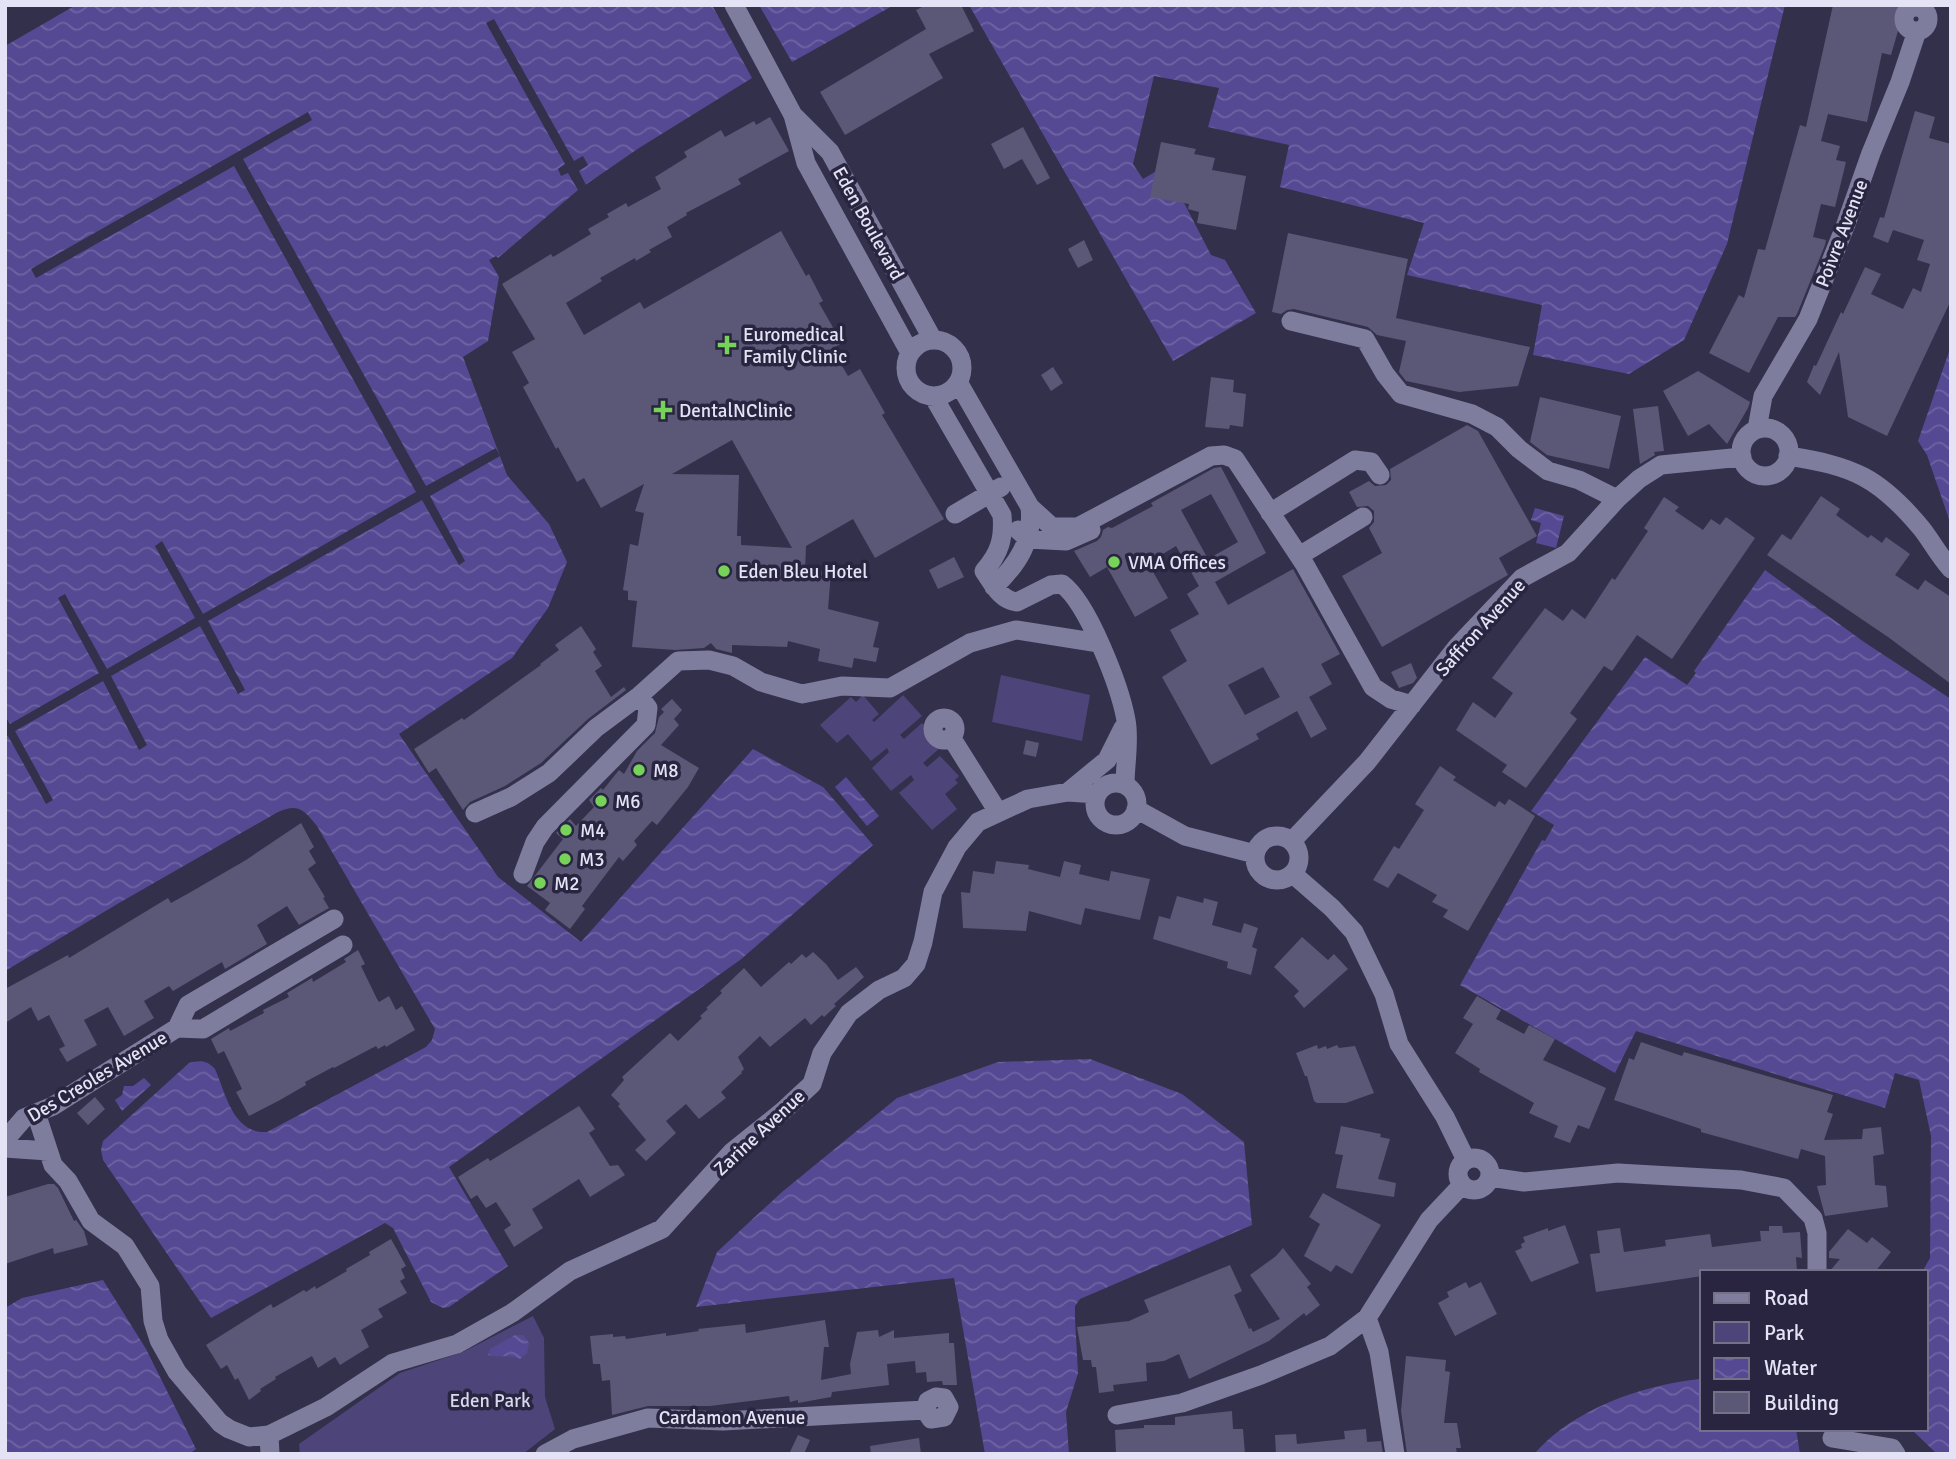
<svg xmlns="http://www.w3.org/2000/svg" width="1956" height="1459" font-family="Signika,sans-serif">
	<style>
		.green { fill: #4d4579 }
		.water { fill: url(#water-waves) }
		.pier { fill: #33304b }
		.building { fill: #5a5876; fill-rule: evenodd }
		.lines { fill: none; stroke-linecap: round; stroke-linejoin: round }
		.street { stroke: #7f7d9d; stroke-width: 19 }
		.poi-dot { fill: #77d25a; stroke: #292540; stroke-width: 2.5 }
		.labels { text-anchor: middle; stroke-width: 7; stroke-linejoin: round; paint-order: stroke }
		.street-label { font-size: 19px; fill: #e4e3f5; stroke: #292540 }
		.poi-label { font-size: 19px; fill: #e4e3f5; stroke: #292540; text-anchor: start }
		.park-label { font-size: 19px; fill: #d9d7ed; stroke: #292540 }
	</style>
	<defs>
		<pattern id="water-waves" width="16" height="10" patternUnits="userSpaceOnUse" patternTransform="scale(1.75)"><rect width="16" height="10" fill="#564993"/><path d="M0 5q4-4 8 0t8 0" fill="none" stroke="#6e63a3"/></pattern>
	</defs>
	<rect width="100%" height="100%" fill="#33304b"/>
	<path class="green" d="M1001 675 1090 695 1082 741 992 722Z
		M863 695 879 714 872 720 874 722 903 695 922 716 900 735 904 739 922 723 942 746 923 763 927 767 940 756 959 776 955 780 958 783 945 794 957 809 932 830 899 793 914 780 911 775 891 791 872 768 889 752 887 748 871 761 848 734 837 743 820 725 851 697 856 702Z
		M533 1316 544 1338 545 1397 555 1429 523 1454H300L299 1444 400 1373 463 1352Z"/>
	<path class="water" d="M76 5H712L752 78 639 148 578 190 498 258 496 256 489 260 499 277 488 341 463 357 507 475 549 524 567 562 548 608 512 658 399 734 498 877 581 942 753 749 823 787 873 845 740 960 449 1167 508 1266 449 1307 443 1308 431 1302 393 1228 385 1223 211 1318 103 1160 101 1150 103 1141 189 1063C200 1060 207 1060 215 1069 226 1094 233 1134 267 1132L426 1047 432 1040 435 1029 317 826C304 810 298 803 278 812L119 903 5 971V46Z
		M759 5H894L792 62Z
		M969 5H1785L1727 244 1684 340 1629 374 1533 355 1542 305 1407 275 1424 223 1280 187 1289 145 1208 127 1219 88 1154 76 1133 164 1143 179 1165 166 1211 255 1225 260 1256 313 1173 361Z
		M1951 346V525L1927 455 1918 441Z
		M1535 508 1564 516 1556 548 1536 543 1541 523 1531 520Z
		M1765 570 1864 642 1951 699V1454H1937L1911 1429H1926V1272H1922L1930 1258 1931 1136 1919 1080 1895 1073 1885 1108 1636 1031 1615 1073 1460 985 1542 840 1545 841 1554 825 1531 811 1645 657 1687 685 1696 673 1694 671Z
		M846 777 879 816 867 826 835 787Z
		M1090 1059 1182 1094 1244 1142 1252 1225 1080 1299 1075 1306V1319L1078 1373 1066 1412 1069 1454H985L954 1278 696 1307 717 1252 782 1192 897 1098 998 1062Z
		M144 1078 151 1085 122 1111 115 1100 122 1095 124 1086H133Z
		M103 1280 146 1349 196 1449 189 1454H5V1308L22 1298Z
		M515 1335H523L529 1343 527 1353 520 1359C508 1354 500 1358 488 1355L490 1349Z
		M1699 1379 1702 1380V1429H1796L1800 1454H1534C1575 1408 1640 1386 1699 1379Z"/>
	<path class="pier" d="M494 19 574 161 583 156 588 165 579 171 586 185 578 190 568 173 561 176 558 169 565 164 486 23Z
		M308 112 312 120 243 159 426 486 496 448 500 456 430 496 465 561 459 565 422 500 208 621 245 690 238 694 200 626 111 676 147 745 139 750 103 681 15 731 53 800 46 804 8 736H5V716L10 724 99 673 58 598 65 594 107 669 195 618 155 546 162 541 203 614 416 492 234 166 36 278 31 269Z"/>
	<path class="building" d="M926 5H961L974 31 929 54 943 78 845 135 820 92 926 29 916 10Z
		M1833 5H1902L1900 24 1891 55 1882 53 1867 122 1828 114 1821 141 1840 146 1836 160 1846 162 1835 207 1821 204 1813 237 1826 240 1825 245 1797 314 1795 317H1778L1749 373 1709 353 1739 295 1744 298 1758 249 1765 250 1800 125 1806 127Z
		M1915 111 1935 117 1929 138 1951 144V300L1887 436 1848 417 1839 352 1820 395 1807 382 1814 365 1816 366 1841 312 1843 314 1865 267 1881 274 1871 294 1903 309 1913 288 1921 292 1930 264 1917 260 1924 240 1893 230 1888 243 1873 237 1880 217 1884 218Z
		M770 117 789 151 738 179 741 184 686 213 687 215 667 227 672 237 649 250 651 252 636 261 635 258 600 278 602 281 566 303 584 335 640 302 644 309 781 231 806 276 809 274 823 301 819 303 842 343 832 349 848 376 860 369 885 413 882 415 944 519 875 558 853 519 806 546 805 570 831 572 828 609 879 622 873 647 879 648 876 662 854 658 852 668 818 661 820 649 788 641 787 647 732 645V653L716 649 711 643 704 648 675 650 632 647 637 601 628 600V591L623 590 630 544 638 546 644 513 635 511 644 484 601 508 584 478 577 482 558 447 556 449 523 387 529 383 512 352 535 339 502 284 551 254 553 257 591 234 588 229 609 217 607 214 626 203 628 207 661 189 655 177 687 157 684 152 721 130 725 137 754 121 756 125ZM732 440 792 548 741 545V536H737L739 475 672 474Z
		M1023 127 1050 178 1037 185 1022 159 1004 169 991 144Z
		M1161 142 1196 149 1194 154 1215 158 1212 170 1246 176 1236 230 1197 223 1199 212 1188 209 1189 204 1150 197Z
		M1288 233 1408 259 1396 318 1530 347 1518 386 1459 392 1406 381 1399 372 1406 341 1377 335 1368 327 1294 309 1287 310 1281 314 1272 312Z
		M1084 240 1093 260 1078 268 1068 249Z
		M1053 367 1063 383 1051 391 1041 375Z
		M1698 371 1750 402 1748 408 1727 444 1709 424 1688 436 1663 391Z
		M1211 377 1234 380 1233 392 1246 394 1243 427 1230 425 1229 429 1205 427Z
		M1540 397 1621 416 1609 469 1547 455 1530 442Z
		M1658 406 1664 451 1654 452 1655 455 1640 464 1633 409Z
		M1467 425 1478 431 1537 536 1499 558 1508 575 1382 647 1342 576 1382 553 1369 528 1374 522V511L1368 506 1357 507 1349 492 1369 481 1375 486 1386 485 1391 480 1390 469Z
		M1221 467 1266 553 1215 582 1228 605 1293 569 1340 654 1321 664 1332 684 1309 697 1327 729 1311 738 1297 711 1256 734 1259 739 1211 765 1162 677 1187 661 1170 630 1199 614 1187 594 1199 586 1176 546 1148 563 1168 598 1135 617 1107 567 1090 577 1074 551 1097 541 1101 537 1103 530 1108 527 1112 528 1153 506 1151 503 1214 468ZM1211 494 1238 542 1208 559 1181 510ZM1263 667 1280 697 1245 715 1228 685Z
		M1821 496 1840 509 1836 515 1868 538 1871 535 1882 543 1886 537 1910 554 1895 575 1918 590 1925 580 1951 597V684L1888 637 1767 555 1782 534 1791 540Z
		M1664 497 1679 507 1675 511 1703 530 1711 519 1720 525 1726 517 1755 538 1672 659 1637 635 1612 671 1604 666 1570 713 1577 719 1526 788 1502 772 1507 765 1456 730 1473 702 1495 718 1513 693 1492 678 1545 608 1563 621 1572 609 1585 619 1612 578 1615 580 1648 531 1644 528Z
		M954 557 964 577 938 589 929 570Z
		M581 626 596 649 593 652 602 666 595 671 611 697 624 687 626 690 588 719 541 763 505 786 470 802 463 810 436 768 429 773 414 749 462 718 464 720 541 665 540 664 559 650 555 645Z
		M1411 663 1417 678 1413 683 1399 688 1391 672Z
		M672 699 682 710 674 719 679 725 661 745 699 768 688 787 657 825 652 821 634 841 637 845 623 861 619 857 582 906 585 909 570 929 545 910 550 903 527 886 563 839 556 833 570 819 576 826 594 807 589 800 601 788 603 790 619 770 624 774 637 751 655 733 659 717 664 712 661 709Z
		M1026 740 1039 743 1036 757 1023 754Z
		M1440 766 1456 777 1453 780 1495 807 1499 801 1505 805 1509 799 1535 816 1468 931 1443 917 1448 910 1432 902 1437 895 1398 873 1388 888 1373 880 1394 846 1399 849 1424 810 1415 804Z
		M301 823 314 847 309 851 316 863 308 869 325 897 323 898 329 908 299 925 287 906 257 925 267 944 225 969 222 962 173 991 169 986 144 1001 154 1018 124 1036 108 1007 84 1020 97 1045 67 1062 59 1049 65 1046 49 1015 38 1021 31 1007 5 1023V989L68 955 69 958 168 898 171 903 189 893 246 860Z
		M996 861 1029 865 1028 869 1060 877 1064 861 1081 865 1079 874 1109 881 1111 871 1150 879 1140 920 1085 908 1081 925 1029 911 1026 931 963 928 961 892 970 893 973 871 994 874Z
		M1177 896 1203 903 1204 898 1218 902 1212 925 1241 933 1244 923 1258 928 1252 947 1257 949 1251 975 1227 968 1228 962 1153 939 1159 916 1170 919Z
		M1302 937 1328 960 1334 954 1348 969 1304 1008 1294 996 1299 991 1274 967Z
		M358 950 365 964 361 966 377 999 379 1002 389 996 396 1010 402 1006 415 1030 386 1047 385 1045 378 1049 376 1046 334 1068 333 1067 305 1082 306 1085 280 1100 249 1116 236 1092 242 1089 224 1051 218 1054 211 1039 229 1028 230 1031 264 1013 263 1010 289 997 287 993 312 978 313 982 346 962 344 959Z
		M813 952 826 964 838 980 856 967 864 977 834 1004 836 1006 824 1017 822 1015 811 1025 805 1018 770 1047 760 1036 738 1057 744 1069 741 1072 742 1073 721 1092 726 1098 699 1119 686 1104 666 1121 676 1133 646 1161 635 1150 646 1140 618 1106 620 1104 611 1095 624 1080 622 1077 670 1033 678 1041 702 1018 700 1016 708 1009 706 1008 722 993 720 991 744 968 761 987 789 962 791 964 802 954 806 958Z
		M1477 996 1501 1010 1496 1019 1524 1034 1529 1025 1555 1039 1543 1060 1606 1088 1589 1129 1578 1125 1570 1143 1554 1137 1558 1126 1529 1113 1534 1103 1479 1072 1480 1069 1455 1053 1473 1024 1463 1018Z
		M1641 1042 1682 1056 1684 1052 1833 1095 1827 1112 1833 1114 1824 1140 1862 1139 1863 1129 1881 1127 1884 1154 1873 1156 1875 1185 1886 1186 1888 1207 1825 1216 1817 1186 1826 1185 1825 1156 1801 1149 1798 1159 1701 1132V1129L1614 1100 1629 1058 1634 1060Z
		M1317 1045 1318 1049 1326 1046 1327 1049 1337 1045 1339 1048 1355 1046 1374 1093 1346 1103H1317L1314 1101 1307 1076H1305L1296 1053Z
		M95 1097 105 1109 88 1125 77 1113Z
		M579 1106 595 1129 589 1133 610 1166 618 1165 625 1175 590 1197 579 1179 532 1209 543 1228 514 1247 504 1230 511 1225 496 1202 486 1208 477 1195 471 1199 458 1177 488 1158 490 1161Z
		M1341 1126 1381 1134 1380 1137 1390 1139 1378 1179 1396 1183 1394 1197 1336 1188 1343 1155 1335 1154Z
		M48 1184H54L58 1188 74 1221 76 1220 84 1231 88 1245 54 1254 53 1248 5 1264V1197Z
		M1323 1193 1381 1225 1352 1274 1336 1265 1331 1272 1304 1256 1320 1224 1309 1217Z
		M1565 1225 1579 1263 1531 1282 1515 1251 1522 1248 1521 1244 1525 1242 1523 1237 1548 1228V1231Z
		M1769 1226H1782L1783 1233 1800 1232 1802 1258 1796 1257 1797 1272H1702V1276L1596 1292 1590 1254 1600 1253 1597 1231 1620 1228 1624 1252 1666 1246 1665 1240 1710 1234 1712 1247 1761 1241 1760 1231H1769Z
		M1848 1229 1867 1243 1872 1237 1891 1252 1875 1272H1829L1840 1259 1829 1258V1252Z
		M391 1239 406 1266 401 1269 405 1278 400 1281 407 1293 378 1309 383 1317 361 1330 369 1347 340 1365 335 1357 318 1368 312 1356 275 1377 276 1379 260 1389 261 1391 249 1400 238 1378 235 1380 227 1365 221 1369 206 1345 271 1304 273 1308 304 1290 306 1292 315 1286 316 1289 347 1271 346 1269 370 1255 369 1252Z
		M1283 1248 1311 1284 1307 1287 1320 1305 1306 1316 1304 1313 1269 1341 1189 1379 1179 1354 1164 1361 1146 1363 1147 1381 1113 1385 1114 1391 1099 1393 1096 1367H1092L1091 1360H1083L1077 1327 1129 1321 1149 1312 1144 1300 1230 1265 1242 1291 1234 1295 1249 1329 1251 1328 1253 1332 1280 1319 1250 1275 1276 1256Z
		M1466 1282 1469 1288 1481 1282 1497 1314 1455 1336 1438 1303 1449 1297 1447 1292Z
		M825 1320 829 1347H824L821 1380 851 1374 850 1364 857 1332 878 1330 879 1337 894 1330V1338L949 1333V1343H954L957 1385H943L942 1381 927 1382 926 1372 916 1373 915 1361 887 1364 889 1385 832 1392 831 1397 798 1403V1400L790 1402 789 1396 710 1406H648L612 1415 610 1380 602 1381 600 1364H593L590 1336 613 1334V1337L625 1336 626 1339 666 1333V1336L699 1331 698 1329 745 1324 746 1333Z
		M1406 1356 1446 1360 1445 1371 1450 1372 1444 1423H1457L1461 1448H1456L1457 1454H1407L1401 1411Z
		M1232 1411 1233 1429H1243L1245 1454H1116L1115 1430 1144 1428V1425H1175V1417Z
		M1366 1429 1367 1442 1381 1441 1383 1454H1276L1275 1435 1296 1434 1297 1444 1345 1439 1344 1431Z
		M798 1435 810 1440 804 1454H789Z
		M919 1438 921 1454H871L870 1446Z"/>
	<g class="lines">
		<path class="street" d="M734 5 793 115 806 163 910 353
			M1904 19a12 12 0 1 1 24 0a12 12 0 1 1-24 0Z
			M793 115 830 152 933 340
			M1291 321 1365 339 1385 374 1401 394 1472 414 1497 427 1519 449 1548 471 1579 480 1617 499
			M906 368a28 28 0 1 1 56 0a28 28 0 1 1-56 0Z
			M958 382 1030 507C1034 540 1017 565 994 587
			M933 396 1002 515C1004 538 1000 553 984 571 993 584 1000 600 1017 602L1051 585 1062 584C1088 603 1120 687 1126 720 1130 740 1125 764 1125 785
			M1741 452a24 24 0 1 1 48 0a24 24 0 1 1-48 0Z
			M1757 429 1763 396 1808 319 1846 224 1871 153 1900 82 1917 31
			M1788 456C1853 466 1879 477 1922 529 1932 542 1940 557 1951 569
			M1030 507 1052 527H1078L1211 456 1224 455 1235 459 1305 565 1373 687 1391 699 1412 705
			M1270 513 1355 460 1371 462 1380 475
			M955 514 1001 487
			M1018 530 1028 539 1066 541 1091 530
			M1299 556 1363 517
			M933 729a11 11 0 1 1 22 0a11 11 0 1 1-22 0Z
			M951 737 998 812
			M1095 804a21 21 0 1 1 42 0a21 21 0 1 1-42 0Z
			M1068 792 1107 760 1123 728
			M1136 809 1185 836 1255 854
			M475 813 511 797 549 773 596 728 639 696 678 661 709 660 733 666 761 682 802 694 842 686 890 688 970 643 1016 630 1099 643
			M1255 858a22 22 0 1 1 44 0a22 22 0 1 1-44 0Z
			M1292 841 1367 762 1456 648 1522 578 1568 553 1617 499 1639 479 1661 465 1742 457
			M523 874 535 842 545 827 646 725 648 708 639 696
			M1293 874 1332 908 1354 932 1384 994 1399 1044 1445 1117 1466 1160
			M177 1028 188 1005 334 919
			M36 1113 53 1165 68 1181 91 1221 125 1246 150 1286 153 1321 159 1340 177 1372 220 1423 229 1429 249 1437 269 1435
			M5 1140 24 1118 53 1106 177 1028 203 1029 343 945
			M5 1148 48 1151
			M1458 1174a16 16 0 1 1 32 0a16 16 0 1 1-32 0Z
			M1490 1177 1524 1182 1618 1173 1741 1180 1784 1188 1813 1218 1817 1233V1272
			M1367 1318 1379 1352 1395 1454
			M936 1397 944 1398 949 1407 944 1417 931 1419 925 1410 928 1401Z
			M1117 1415 1182 1403 1261 1375 1330 1346 1367 1318 1429 1220 1462 1185
			M1832 1438 1892 1448 1896 1454
			M270 1454 269 1435 326 1407 393 1363 457 1344 512 1313 570 1271 662 1229 732 1152 783 1111 812 1084 822 1053 849 1013 879 990 904 978 916 964 923 942 933 892 957 847 978 822 1028 799 1068 792 1097 794
			M545 1454 573 1439 648 1418 723 1421 925 1410"/>
	</g>
	<g class="poi-dot">
		<path d="M723.5 334.5h7v7h7v7h-7v7h-7v-7h-7v-7h7z"/>
		<path d="M659.5 399.5h7v7h7v7h-7v7h-7v-7h-7v-7h7z"/>
		<circle cx="1114" cy="562" r="7"/>
		<circle cx="724" cy="571" r="7"/>
		<circle cx="639" cy="770" r="7"/>
		<circle cx="601" cy="801" r="7"/>
		<circle cx="566" cy="830" r="7"/>
		<circle cx="565" cy="859" r="7"/>
		<circle cx="540" cy="883" r="7"/>
	</g>
	<g class="labels">
		<g class="street-label">
			<text transform="translate(869 223) rotate(61)" y="7">Eden Boulevard</text>
			<text transform="translate(1841 233) rotate(-69)" y="7">Poivre Avenue</text>
			<text transform="translate(1480 627) rotate(-48)" y="7">Saffron Avenue</text>
			<text transform="translate(97 1076) rotate(-31)" y="7">Des Creoles Avenue</text>
			<text transform="translate(759 1132) rotate(-43)" y="7">Zarine Avenue</text>
			<text x="732" y="1424">Cardamon Avenue</text>
		</g>
		<g class="poi-label">
			<text x="743" y="341">Euromedical<tspan x="743" dy="22">Family Clinic</tspan></text>
			<text x="679" y="417">DentalNClinic</text>
			<text x="1128" y="569">VMA Offices</text>
			<text x="738" y="578">Eden Bleu Hotel</text>
			<text x="653" y="777">M8</text>
			<text x="615" y="808">M6</text>
			<text x="580" y="837">M4</text>
			<text x="579" y="866">M3</text>
			<text x="554" y="890">M2</text>
		</g>
		<g class="park-label">
			<text x="490" y="1407">Eden Park</text>
		</g>
	</g>
	<rect width="1956" height="1459" fill="none" stroke="#e4e3f5" stroke-width="14"/>
	<rect x="1700" y="1270" width="228" height="161" fill="#292540" stroke="#747188" stroke-width="2"/>
	<rect x="1714" y="1293" width="35" height="10" fill="#7f7d9d" stroke="#747188" stroke-width="2"/>
	<text x="1764" y="1305" font-size="21" fill="#e4e3f5">Road</text>
	<rect x="1714" y="1322" width="35" height="21" fill="#4d4579" stroke="#747188" stroke-width="2"/>
	<text x="1764" y="1340" font-size="21" fill="#e4e3f5">Park</text>
	<rect x="1714" y="1358" width="35" height="21" fill="url(#water-waves)" stroke="#747188" stroke-width="2"/>
	<text x="1764" y="1375" font-size="21" fill="#e4e3f5">Water</text>
	<rect x="1714" y="1392" width="35" height="21" fill="#5a5876" stroke="#747188" stroke-width="2"/>
	<text x="1764" y="1410" font-size="21" fill="#e4e3f5">Building</text>
</svg>
